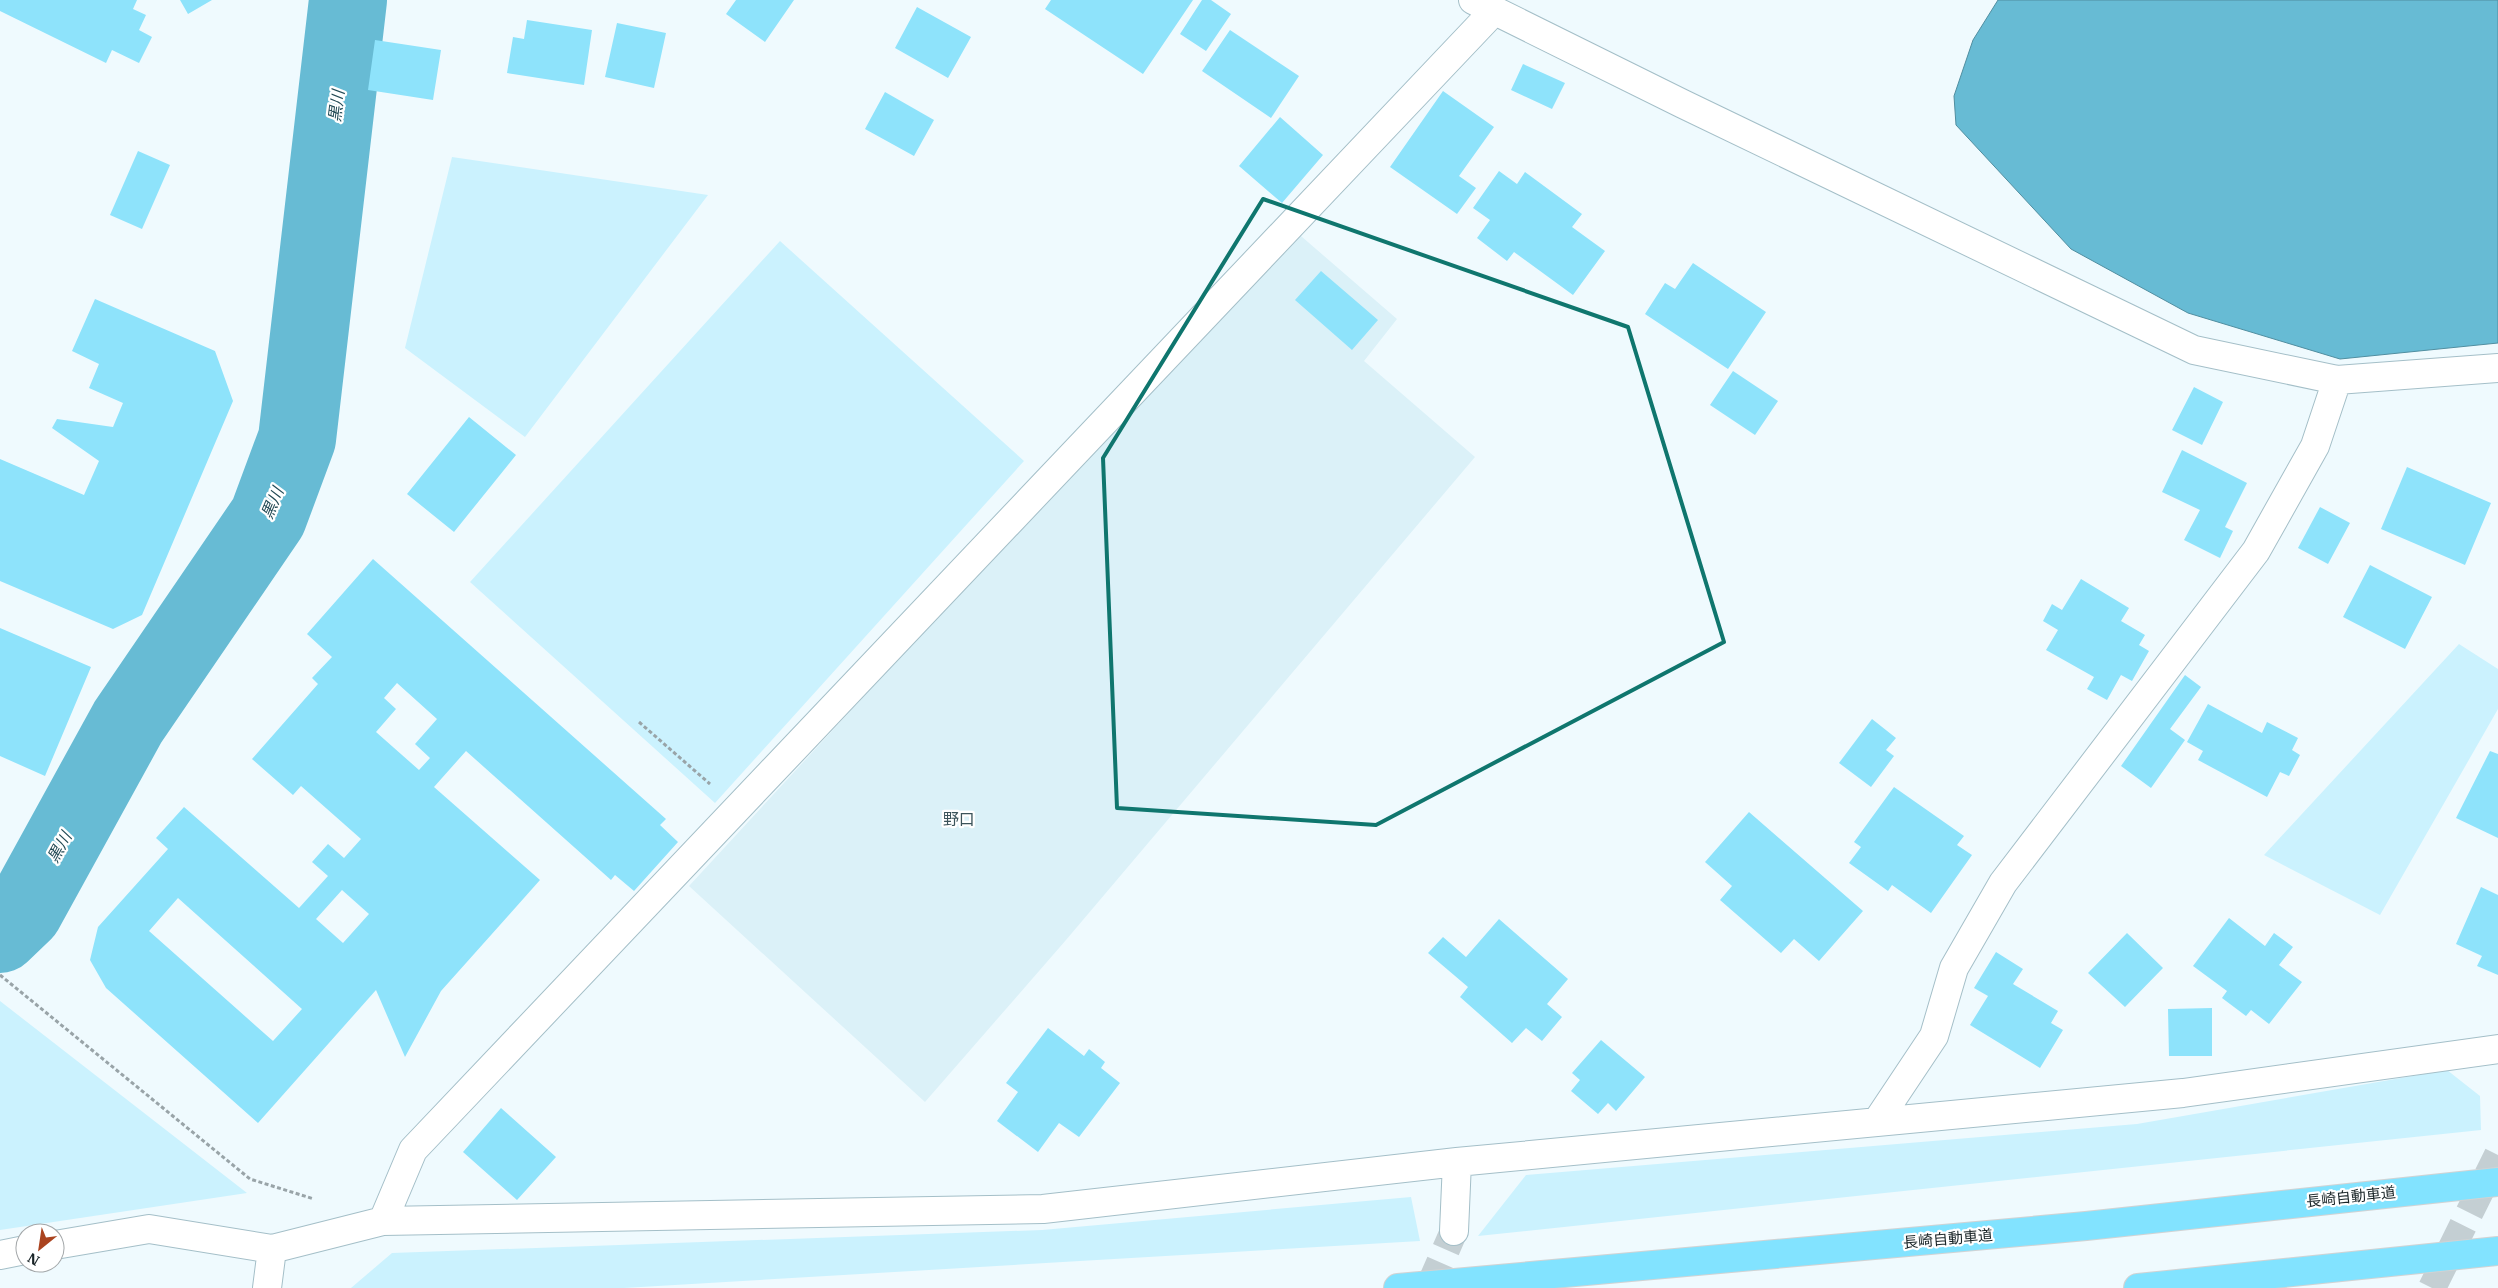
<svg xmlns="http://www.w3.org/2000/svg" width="2498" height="1288" font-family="'IBM Plex Serif','Noto Sans JP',serif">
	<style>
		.built { fill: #dbf1f8 }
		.green { fill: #cbf2fe }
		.water { fill: #67bbd4; stroke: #508ea0 }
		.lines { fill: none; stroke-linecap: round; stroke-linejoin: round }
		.river { stroke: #67bbd4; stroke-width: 78 }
		.building { fill: #8ee3fb; fill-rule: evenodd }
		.minor-tunnel { stroke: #c4cfd3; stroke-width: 28; stroke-dasharray: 28 14; stroke-linecap: butt }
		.minor-casing { stroke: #a4bfc8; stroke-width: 30 }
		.motorway-casing { stroke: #d1d3d4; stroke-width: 30 }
		.path { stroke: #99a4a8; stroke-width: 3; stroke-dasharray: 4 2.5; stroke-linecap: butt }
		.minor { stroke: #fff; stroke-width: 28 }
		.motorway { stroke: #82e3ff; stroke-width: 28 }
		.marked { fill: none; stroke: #0f766e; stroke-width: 4; stroke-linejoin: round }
		.labels { text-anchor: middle; stroke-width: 4.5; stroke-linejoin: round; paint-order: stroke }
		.street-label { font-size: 15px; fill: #192427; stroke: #fff }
		.water-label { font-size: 16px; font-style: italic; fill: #234a55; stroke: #fff }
		.neighbourhood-label { font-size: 16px; fill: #3b535a; stroke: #fff }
	</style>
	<rect width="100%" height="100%" fill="#effafe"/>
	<path class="built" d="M1294 230 1397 319 1364 361 1475 457 1066 940 925 1102 689 886Z"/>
	<path class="green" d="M452 157 708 195 525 437 405 348Z
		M780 241 1024 461 715 803 470 582Z
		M2459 644 2498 669V709L2380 915 2264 855Z
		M0 1001 247 1193 0 1230Z
		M2447 1070 2480 1096 2481 1130 1478 1236 1526 1175 2137 1124Z
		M1411 1197 1420 1241 624 1288H351L392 1253 1042 1230Z"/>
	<path class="water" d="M1998 0H2498V343L2340 359 2188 313 2071 249 1956 125 1954 96 1973 40Z"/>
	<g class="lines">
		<path class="river" d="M0 934 24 911 128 722 268 517 297 439 348 0"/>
	</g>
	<path class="building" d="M0 0H137L133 9 146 15 139 30 152 37 139 63 112 50 106 63 0 11Z
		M180 0H212L188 14Z
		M736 0H794L765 42 726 14Z
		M1051 0H1193L1143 74 1045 9Z
		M1202 0H1211L1231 14 1206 51 1180 34Z
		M917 7 971 37 948 78 895 48Z
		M527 20 592 30 584 85 507 73 513 37 524 39Z
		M617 23 666 33 654 88 605 77Z
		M1230 30 1299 76 1271 118 1202 71Z
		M375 40 441 50 433 100 368 90Z
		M1523 64 1565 83 1552 109 1511 90Z
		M1443 91 1494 127 1459 176 1476 188 1457 214 1390 167Z
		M885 92 934 120 914 156 865 129Z
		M1280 117 1323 155 1282 203 1239 166Z
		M138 151 170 165 142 229 110 215Z
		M1499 171 1517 184 1525 172 1582 214 1572 227 1605 251 1573 295 1514 252 1507 261 1477 238 1490 220 1473 208Z
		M1693 263 1766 312 1728 369 1645 314 1665 283 1675 289Z
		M1321 271 1378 320 1352 350 1295 300Z
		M95 299 215 351 233 401 142 615 113 629 0 581V459L84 495 99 461 52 428 57 419 113 427 123 403 89 388 99 364 72 351Z
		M1733 371 1778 401 1755 435 1710 405Z
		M2194 387 2223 402 2202 445 2172 430Z
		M469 417 516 455 454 532 407 494Z
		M2182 450 2247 483 2225 527 2233 531 2220 558 2184 540 2200 510 2162 492Z
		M2407 467 2491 503 2465 565 2381 529Z
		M2320 507 2350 523 2328 564 2298 548Z
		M373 559 666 819 660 825 678 842 634 891 615 875 611 880 466 751 434 787 540 880 441 991 405 1057 376 990 258 1123 106 988 90 960 98 927 168 849 156 838 184 807 299 908 328 876 312 862 328 844 344 858 361 839 301 786 293 795 252 759 318 684 312 678 332 657 307 634ZM397 683 437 719 415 744 430 758 419 770 376 732 396 709 384 698ZM342 890 369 914 343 943 316 919ZM178 898 302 1009 273 1041 149 931Z
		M2370 565 2432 597 2405 649 2343 617Z
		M2081 579 2129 608 2121 621 2145 635 2139 645 2149 651 2132 681 2121 675 2107 700 2087 689 2094 677 2046 650 2058 630 2043 621 2052 604 2062 610Z
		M0 628 91 667 45 776 0 756Z
		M2185 675 2201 687 2170 729 2185 740 2151 788 2121 766Z
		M2208 704 2262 733 2267 722 2298 738 2292 750 2300 755 2289 776 2280 772 2267 797 2198 760 2203 751 2187 742Z
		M1872 719 1896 738 1886 750 1894 756 1871 787 1839 763Z
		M2490 751 2498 754V838L2456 818Z
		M1894 787 1964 836 1957 845 1972 855 1931 913 1892 885 1888 891 1849 863 1861 847 1854 842Z
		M1749 812 1863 911 1819 961 1794 939 1781 953 1720 900 1732 886 1705 862Z
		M2481 887 2498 895V975L2477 966 2482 956 2456 944Z
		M2229 918 2265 946 2274 933 2293 947 2279 965 2302 982 2269 1024 2251 1010 2246 1016 2222 998 2227 991 2193 966Z
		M1499 919 1568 979 1547 1004 1562 1017 1542 1041 1526 1028 1512 1043 1460 997 1468 987 1428 953 1443 937 1466 957Z
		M2127 933 2163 968 2125 1007 2088 973Z
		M1996 952 2023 969 2013 984 2058 1011 2051 1023 2063 1030 2040 1068 1970 1025 1988 996 1974 988Z
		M2212 1008V1056H2169L2168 1009Z
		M1048 1028 1084 1056 1089 1049 1105 1062 1101 1068 1120 1083 1079 1137 1059 1123 1038 1152 997 1121 1018 1092 1006 1083Z
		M1601 1040 1645 1077 1616 1111 1608 1103 1598 1114 1571 1091 1580 1080 1572 1073Z
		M501 1108 556 1157 517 1200 463 1152Z"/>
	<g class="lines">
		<path class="minor-tunnel" d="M1429 1288 1454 1231
			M2432 1288 2498 1155"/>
		<defs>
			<path id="minor" d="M1473 0 1683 104 2194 350 2337 380 2498 368
				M1878 1120 1934 1036 1954 968 2003 883 2256 551 2315 446 2337 380
				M383 1221 413 1150 1493 12
				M1454 1231 1457 1162
				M55 1245 149 1229 272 1249 383 1221 1043 1209 1457 1162 2183 1093 2498 1049
				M0 1255 25 1250
				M267 1288 272 1249"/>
			<path id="motorway" d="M1398 1288 2086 1226 2498 1182
				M2138 1288 2498 1251"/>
		</defs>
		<use href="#minor" class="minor-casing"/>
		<use href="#motorway" class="motorway-casing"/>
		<path class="path" d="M639 722 710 784
			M0 975 250 1179 314 1199"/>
		<use href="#minor" class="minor"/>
		<use href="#motorway" class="motorway"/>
	</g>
	<path class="marked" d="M1263 199 1628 327 1724 642 1376 825 1117 808 1103 458Z"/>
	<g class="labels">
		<g class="street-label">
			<text transform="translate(2351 1197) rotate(-6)" y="5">長崎自動車道</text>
			<text transform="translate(1948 1239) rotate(-5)" y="5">長崎自動車道</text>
		</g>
		<g class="water-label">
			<text transform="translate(336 106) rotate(-83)" y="6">黒川</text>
			<text transform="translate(272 503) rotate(-67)" y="6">黒川</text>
			<text transform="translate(59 847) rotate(-61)" y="6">黒川</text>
		</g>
		<g class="neighbourhood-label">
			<text x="959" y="825">野口</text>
		</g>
	</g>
	<g transform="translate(40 1248) rotate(210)"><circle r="24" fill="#ffffff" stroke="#a3a7a9"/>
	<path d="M0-4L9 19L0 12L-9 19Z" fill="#aa431f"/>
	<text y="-8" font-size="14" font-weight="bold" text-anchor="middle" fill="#192427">N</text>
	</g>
</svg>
